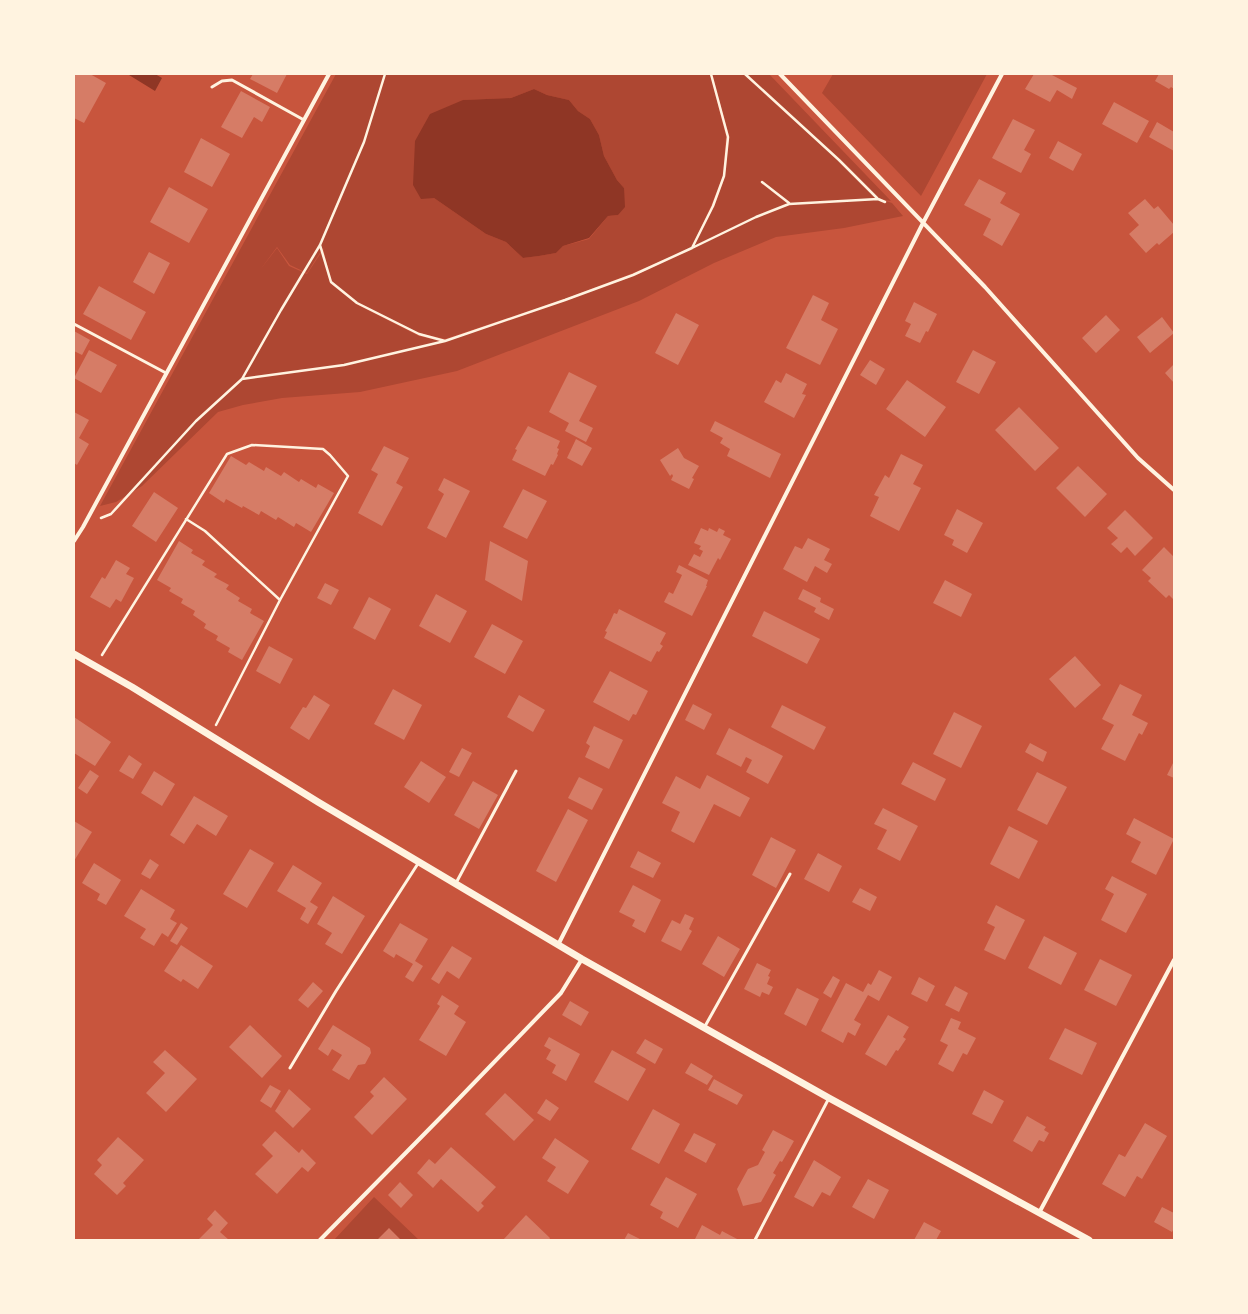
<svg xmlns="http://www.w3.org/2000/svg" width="1248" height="1314" font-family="Mulish,sans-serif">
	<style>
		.green { fill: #ae4732; fill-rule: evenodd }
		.water { fill: #8f3625 }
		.building { fill: #d67c66 }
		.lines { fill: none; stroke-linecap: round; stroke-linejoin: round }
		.path { stroke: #fff3e0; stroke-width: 2.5 }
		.service { stroke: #fff3e0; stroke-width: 3 }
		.minor { stroke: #fff3e0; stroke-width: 4 }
		.tertiary { stroke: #fff3e0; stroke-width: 7 }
	</style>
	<rect width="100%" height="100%" fill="#c8553d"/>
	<path class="green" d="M336 74H710L726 136 723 176 711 206 693 245 714 207 725 176 729 136 712 74H769L891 201 879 199 892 203 903 216 844 228 776 237 714 263 639 301 457 371 360 392 282 398 243 405 218 412 142 486 116 502 100 506ZM534 89 547 95 569 100 578 111 590 119 599 135 604 156 617 180 624 188 618 215 608 216 589 239 563 246 556 253 539 256 523 258 506 242 486 234 434 198 463 100 511 98ZM277 247 290 265 307 273 323 248 331 281 357 303 419 333 445 339 565 299 633 273 692 248 634 276 445 342 419 336 356 304 330 283 323 250 307 274 289 266 277 248 260 270Z
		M833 74H987L921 196 822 93Z
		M374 1197 419 1240H334Z"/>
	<path class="water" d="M130 74H155L162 78 155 91 129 75Z
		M534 89 547 95 569 100 578 111 590 119 599 135 604 156 617 180 624 188 625 207 618 215 608 216 589 238 563 246 556 253 539 256 523 258 506 242 486 234 434 198 421 199 413 185 415 141 430 114 463 100 511 98Z"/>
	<path class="building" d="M74 74H90L106 83 84 123 74 118Z
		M253 74H287L277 93 250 79Z
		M1034 74H1050L1077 88 1072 99 1057 90 1050 102 1025 89Z
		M1159 74H1174V89L1171 87 1169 89 1155 81Z
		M241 91 270 107 262 122 254 117 242 138 221 127Z
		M1114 102 1149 121 1137 143 1102 124Z
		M1013 119 1035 130 1024 150 1031 154 1021 173 992 158Z
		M1157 122 1174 132V151L1149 137Z
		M201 138 230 154 212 187 184 172Z
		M1058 141 1082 154 1073 171 1049 158Z
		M979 179 1006 193 1000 203 1020 214 1002 246 983 235 991 219 964 205Z
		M169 187 208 209 189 243 150 222Z
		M1145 199 1154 209 1158 206 1174 225V232L1159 245 1157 243 1146 253 1129 234 1139 225 1128 213Z
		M149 252 170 263 154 294 133 282Z
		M99 286 146 312 131 340 83 314Z
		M813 295 829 303 821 320 838 329 820 365 786 348Z
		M914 302 937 314 928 332 926 331 920 343 905 336 911 324 905 321Z
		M676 313 699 325 678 365 655 353Z
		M1106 315 1120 330 1096 353 1082 338Z
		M1162 317 1174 333 1150 353 1137 337Z
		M74 331 90 340 82 355 74 351Z
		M89 350 117 365 101 393 74 378Z
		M973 350 996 362 979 394 956 382Z
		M870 360 885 369 876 385 860 375Z
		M1174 364V383L1165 373Z
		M569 372 597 386 579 421 593 428 586 442 565 431 569 423 549 412Z
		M786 373 807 384 802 394 806 395 794 418 764 402 776 380 781 383Z
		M907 380 946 407 925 437 886 409Z
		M1019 407 1059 448 1035 471 995 430Z
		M74 412 89 420 79 438 89 444 77 465 74 463Z
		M715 421 781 454 770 478 727 456 730 449 720 443 723 438 710 431Z
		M528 426 560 441 557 448 559 449 557 454 558 455 553 465 551 464 545 476 512 460 517 450 515 449Z
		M576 439 592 448 582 466 567 458Z
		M384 446 409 458 396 483 403 487 382 526 358 513 378 474 371 470Z
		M678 448 684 458 699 466 692 478 694 479 689 489 671 480 673 476 672 474 670 476 660 460Z
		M901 454 923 465 913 484 921 488 899 531 870 516 879 497 874 495 885 475 889 478Z
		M231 456 246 465 249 462 264 471 266 467 281 476 284 472 299 482 301 479 316 488 318 484 334 493 311 532 296 523 294 527 278 517 276 520 261 511 259 515 243 506 242 508 226 499 224 503 209 493Z
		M1078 466 1107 494 1085 517 1056 488Z
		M444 478 470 491 446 538 427 528 444 494 438 490Z
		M523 489 547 501 527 539 503 527Z
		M154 492 178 508 156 542 132 526Z
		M957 509 983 523 967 553 952 545 954 540 944 535Z
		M1125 510 1153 538 1135 556 1127 547 1121 553 1111 544 1118 538 1107 528Z
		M701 528 708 531 709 528 717 532 719 528 725 531 723 535 731 539 720 560 718 558 709 575 688 565 694 554 700 557 703 551 699 549 701 546 694 543Z
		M808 538 830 549 824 560 832 564 827 573 815 566 807 582 783 569 795 546 802 549Z
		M179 541 193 550 191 553 205 561 202 565 217 574 214 577 229 585 226 589 240 598 238 601 252 609 250 613 264 621 242 660 228 652 230 648 216 640 218 636 204 628 206 624 193 615 195 611 181 603 183 599 169 591 171 588 157 580Z
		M490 541 528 561 522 601 485 580Z
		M1164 547 1174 557V600L1169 595 1166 598 1148 581 1151 578 1142 570Z
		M116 560 130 568 126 574 134 578 121 602 116 599 110 608 90 597 102 577 105 579Z
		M679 565 708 580 706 586H707L692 616 664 602 669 592 673 594 682 575 676 572Z
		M945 580 972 594 961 617 933 603Z
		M325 583 339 590 331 605 317 598Z
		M803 589 821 598 820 602 834 609 829 620 814 612 816 608 798 599Z
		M436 594 467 611 450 643 419 626Z
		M369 597 391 609 375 640 353 628Z
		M619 609 666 633 660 644 663 646 659 652 657 651 651 662 604 638 607 632 605 631 610 622 614 613 617 614Z
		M764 611 820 639 807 664 752 636Z
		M492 624 523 641 505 674 474 657Z
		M269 646 293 659 280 684 256 671Z
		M1075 656 1101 685 1075 708 1049 679Z
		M610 671 648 691 636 715 633 714 629 721 593 702Z
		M1120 684 1142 695 1132 715 1148 723 1142 735 1139 733 1125 761 1101 749 1114 725 1102 719Z
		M393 689 422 705 404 740 374 724Z
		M314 695 330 705 309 740 290 728 303 707 306 708Z
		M519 695 545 710 533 732 507 717Z
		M693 704 712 714 704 730 685 720Z
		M782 705 826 727 814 750 771 727Z
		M954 712 982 726 961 768 933 754Z
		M74 717 111 742 95 766 74 753Z
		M594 726 623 740 609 769 585 757 590 746 586 743Z
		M729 728 783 756 768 784 746 772 752 760 746 757 741 767 716 754Z
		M1030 743 1047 752 1043 762 1025 752Z
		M462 748 472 753 459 777 449 772Z
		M129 755 142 764 133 779 119 771Z
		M421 761 446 777 429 803 404 787Z
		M1174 761V778L1167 775Z
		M913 762 946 779 935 801 901 784Z
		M90 770 99 776 87 794 78 788Z
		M154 771 175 784 162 806 141 793Z
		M1037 772 1067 787 1047 825 1017 810Z
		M707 775 750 798 740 817 714 804 694 843 671 831 680 812 662 803 676 776 700 789Z
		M579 777 603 789 592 810 568 798Z
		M473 781 498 795 479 829 454 815Z
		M194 796 228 816 216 836 197 824 184 844 170 835Z
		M883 808 918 826 900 861 877 849 887 830 874 824Z
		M568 809 588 820 556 882 536 871Z
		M1134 818 1174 839 1156 875 1131 862 1141 842 1126 834Z
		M74 821 92 832 74 861Z
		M1009 826 1038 841 1019 879 990 864Z
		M771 837 796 850 776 888 752 875Z
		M250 849 274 863 247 908 223 894Z
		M638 851 661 863 653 878 630 867Z
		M818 853 842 866 829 892 804 879Z
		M150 859 159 865 150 879 141 874Z
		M94 863 121 880 106 905 97 900 100 894 82 883Z
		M293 865 322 883 310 902 318 907 308 924 300 919 306 908 277 891Z
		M1112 876 1147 894 1126 933 1101 920 1114 894 1105 889Z
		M633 885 661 900 645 933 632 926 635 920 619 912Z
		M860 888 877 897 870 911 852 902Z
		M141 889 175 910 170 919 177 923 168 937 162 933 154 946 140 938 146 929 124 916Z
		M333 896 365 916 342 954 325 944 332 933 317 924Z
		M996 905 1025 920 1005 960 984 950 995 927 987 923Z
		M685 914 694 918 689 929 692 931 681 951 661 941 672 920 680 924Z
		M181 923 188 928 177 945 170 941Z
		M400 923 428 939 415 961 423 966 413 982 405 977 413 964 396 954 394 958 383 951Z
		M718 936 740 949 724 977 702 964Z
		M1044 936 1077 953 1061 985 1028 968Z
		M181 945 213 966 198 989 183 979 181 982 164 971Z
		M452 946 472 958 459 979 447 971 439 984 431 979Z
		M1100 959 1132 975 1116 1006 1084 990Z
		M757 963 771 970 768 976 770 977 767 984 773 987 769 995 762 992 760 997 744 989Z
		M879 970 892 977 879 1001 868 995 854 1020 861 1024 855 1036 848 1032 843 1043 821 1031 846 983 863 992 868 983 871 985Z
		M833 976 840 980 831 998 823 993Z
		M919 977 935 986 927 1002 911 994Z
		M313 982 323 991 308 1008 298 1000Z
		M955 986 968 993 959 1012 945 1005Z
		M797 988 819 999 806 1026 784 1014Z
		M442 995 459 1006 454 1014 466 1022 446 1056 419 1040 440 1006 437 1004Z
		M570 1001 589 1012 581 1026 562 1015Z
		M888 1015 909 1027 903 1037 906 1039 898 1051 896 1050 886 1066 865 1054Z
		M951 1018 961 1022 958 1029 976 1038 967 1055 963 1053 953 1072 938 1064 948 1045 940 1041Z
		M250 1025 282 1056 262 1078 229 1047Z
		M333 1025 370 1048 371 1053 365 1064 358 1065 349 1080 332 1070 342 1055 332 1049 328 1056 318 1049Z
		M1065 1028 1097 1043 1082 1075 1049 1059Z
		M549 1037 580 1054 566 1081 552 1073 556 1065 546 1059 551 1050 544 1046Z
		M645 1039 663 1049 655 1064 636 1053Z
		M165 1050 197 1079 166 1112 146 1093 165 1073 153 1062Z
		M612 1050 646 1069 628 1101 594 1082Z
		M691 1063 713 1076 707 1085 685 1073Z
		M384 1077 407 1099 372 1135 354 1117 374 1096 370 1092Z
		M714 1079 743 1095 737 1105 708 1090Z
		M270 1085 281 1091 271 1108 260 1101Z
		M289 1089 311 1109 293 1128 275 1111Z
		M984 1090 1004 1101 992 1124 972 1114Z
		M505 1093 534 1120 514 1141 485 1114Z
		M546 1099 559 1108 550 1121 537 1113Z
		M653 1109 680 1124 659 1164 631 1149Z
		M1027 1116 1046 1127 1044 1130 1049 1133 1044 1142 1039 1140 1032 1152 1013 1141Z
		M1145 1123 1167 1136 1142 1179 1137 1176 1125 1197 1102 1184 1119 1154 1125 1157Z
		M773 1130 794 1141 782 1162 780 1161 773 1173 776 1175 761 1202 743 1206 737 1189 748 1169 758 1165 765 1152 762 1150Z
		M275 1131 299 1153 302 1149 316 1163 308 1172 302 1167 277 1194 255 1174 273 1156 262 1145Z
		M694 1133 716 1144 706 1163 684 1151Z
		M118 1137 144 1160 123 1183 126 1186 117 1195 94 1174 102 1165 97 1160Z
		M555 1138 589 1161 568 1194 547 1181 556 1167 542 1158Z
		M451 1147 496 1187 481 1203 484 1206 478 1212 441 1179 433 1188 417 1173 429 1159 435 1164Z
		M814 1160 841 1177 830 1196 822 1192 813 1207 794 1197Z
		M666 1177 697 1194 678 1228 660 1218 663 1212 650 1205Z
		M868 1179 889 1190 874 1219 852 1207Z
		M400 1182 413 1195 401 1208 388 1195Z
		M1162 1207 1174 1213V1228L1172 1232 1154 1222Z
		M215 1210 228 1223 220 1232 229 1240H198L213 1225 207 1219Z
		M526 1215 550 1238 549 1240H503Z
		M924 1222 941 1231 936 1240H914Z
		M702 1225 720 1235 722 1231 739 1240H696L695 1239Z
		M389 1228 401 1240H377Z
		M628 1233 642 1240H624Z"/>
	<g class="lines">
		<path class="path" d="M745 74 839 160 877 198
			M762 182 789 203
			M320 245 331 282 357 303 419 334 445 341 565 300 633 275 692 248 713 206 724 176 728 137 711 74
			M692 248 756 217 789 204 878 199 885 202
			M242 379 281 310 320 245 364 142 385 74
			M101 518 111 514 196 421 242 379 344 365 445 341
			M186 519 205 531 280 600
			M102 655 227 454 252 445 323 449 330 455 348 476 280 600 216 725"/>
		<path class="service" d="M212 87 222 81 232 80 304 120
			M74 324 166 373
			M456 883 516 771
			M704 1028 790 874
			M290 1068 336 991 419 862
			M755 1240 829 1098"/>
		<path class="minor" d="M780 74 985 287 1138 458 1174 490
			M74 541 83 527 329 74
			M558 945 923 223 1002 74
			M1039 1213 1174 960
			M320 1240 444 1114 561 993 582 959"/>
		<path class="tertiary" d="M74 654 132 687 318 802 582 959 829 1098 1089 1240"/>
	</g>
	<rect width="1248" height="1314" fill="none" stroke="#fff3e0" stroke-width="150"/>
</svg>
